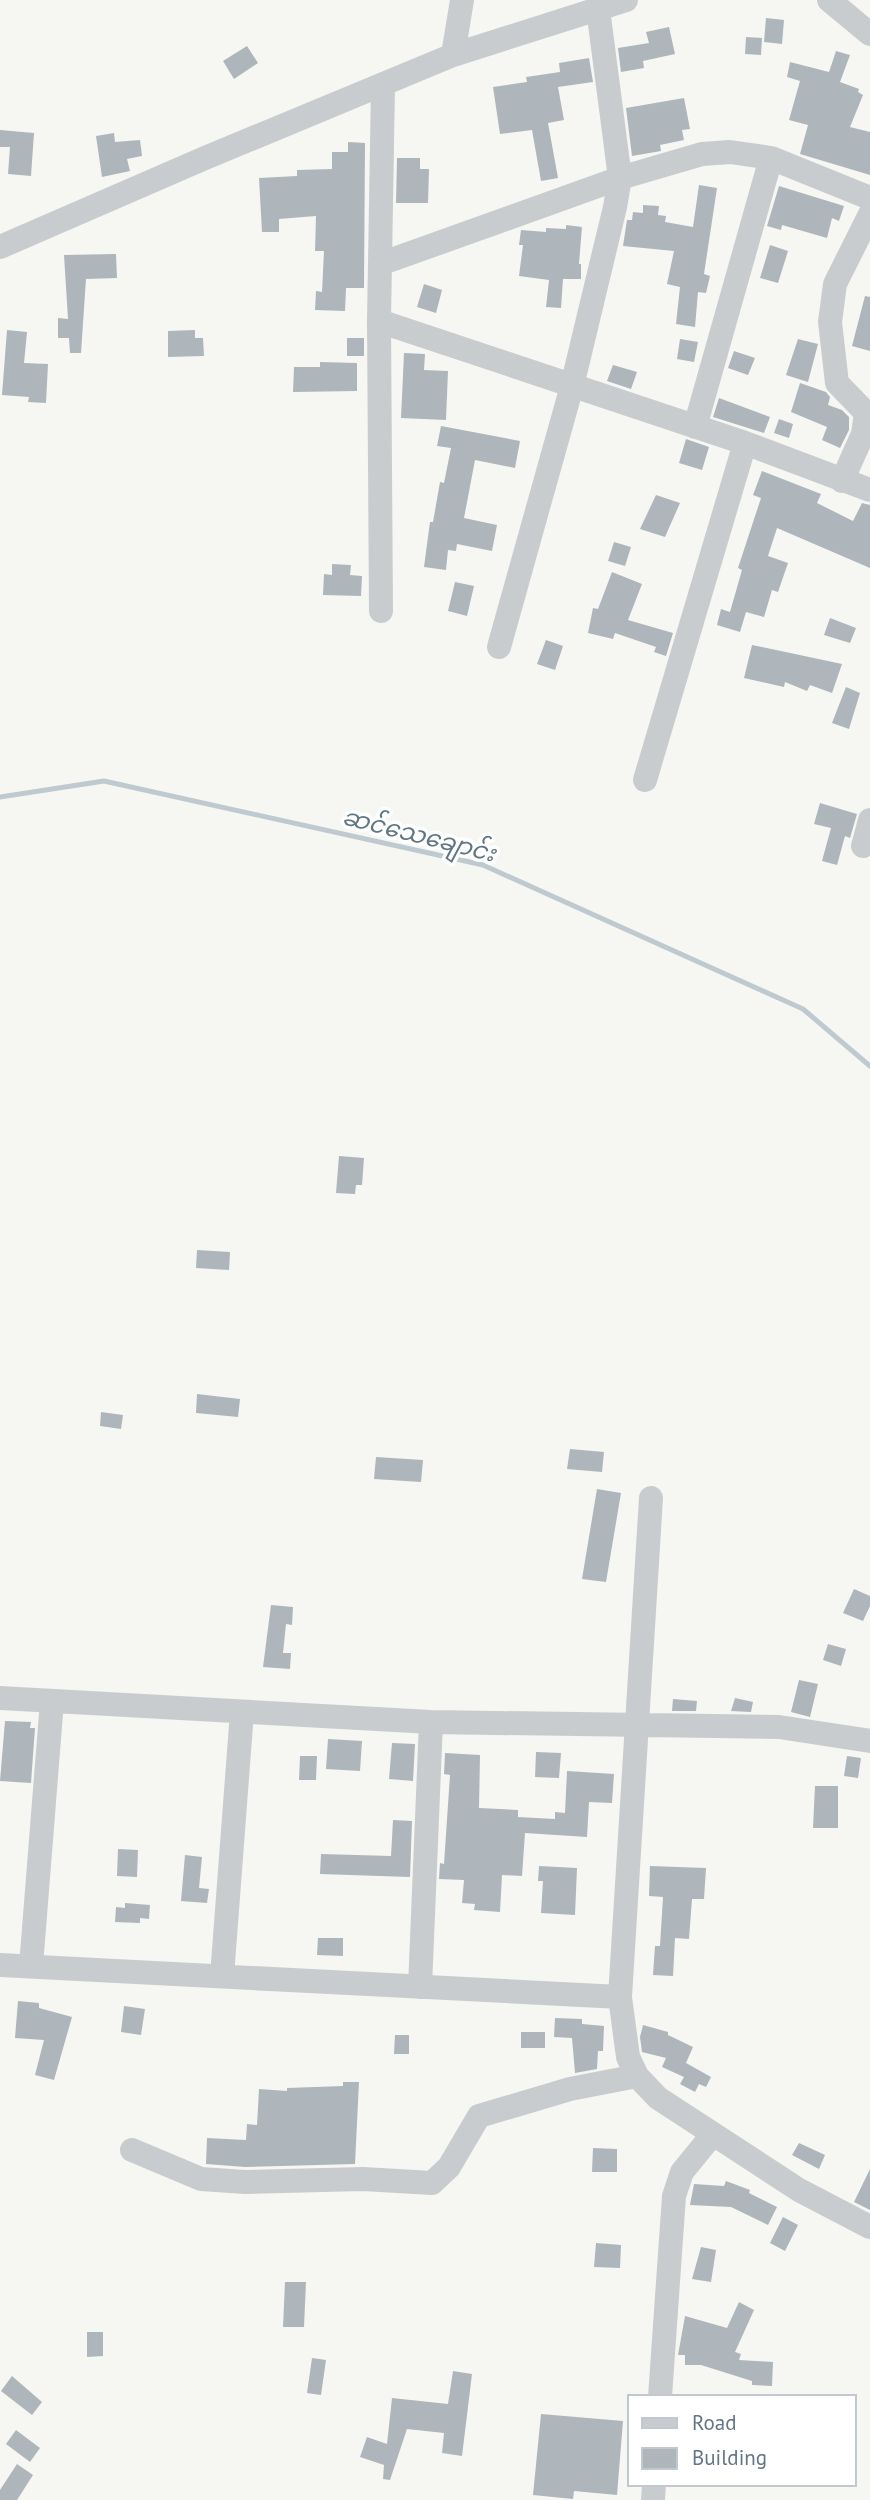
<svg xmlns="http://www.w3.org/2000/svg" width="870" height="2500" font-family="'PT Sans','Noto Sans Myanmar',sans-serif">
	<style>
		.lines { fill: none; stroke-linecap: round; stroke-linejoin: round }
		.stream { stroke: #becacf; stroke-width: 5 }
		.building { fill: #aeb5bb }
		.minor { stroke: #c9cccf; stroke-width: 24 }
		.labels { text-anchor: middle; stroke-width: 7; stroke-linejoin: round; paint-order: stroke }
		.water-label { font-size: 24px; font-style: italic; fill: #5f7783; stroke: #fff }
	</style>
	<rect width="100%" height="100%" fill="#f6f7f3"/>
	<g class="lines">
		<path class="stream" d="M0 797 104 781 483 865 803 1009 870 1066"/>
	</g>
	<path class="building" d="M766 18 784 20 782 44 764 42Z
		M669 27 675 54 643 61 644 68 621 72 618 48 649 43 646 32Z
		M746 37 762 38 761 55 745 54Z
		M247 46 258 63 234 79 223 61Z
		M836 51 850 55 840 82 859 89 858 92 863 95 850 127 870 132V175L800 154 808 125 789 120 800 81 787 77 790 62 829 72Z
		M589 58 593 82 558 87 564 120 548 123 558 178 541 181 532 130 500 134 493 87 527 82 526 77 560 72 559 63Z
		M684 98 690 129 682 130 684 140 660 145 661 151 632 156 626 108Z
		M0 130 34 133 31 176 8 174 10 147H0Z
		M114 133 115 142 140 140 142 156 127 159 130 171 102 177 96 136Z
		M348 142 365 143 364 288H346L345 311 315 310 316 291 322 292 324 251H315L316 216 279 219V232H262L259 178 297 176V170L332 169V152H348Z
		M397 158H420V169H429L428 203H396Z
		M699 185 717 188 704 274 710 276 706 293 698 292 695 327 676 324 680 287 667 284 674 251 623 246 627 220H632L633 212 643 213V205L659 206 658 215 666 216 665 222 693 227Z
		M779 186 844 206 839 221 832 218 827 238 782 225 781 230 767 226Z
		M566 225 582 227 579 264H581V279H563L561 308 546 307 549 280 519 276 523 245H519L521 230 546 232V228L566 229Z
		M770 245 788 251 778 283 760 278Z
		M116 254 117 278 86 279 81 353H70L69 338H58V318L68 319 64 255Z
		M424 284 442 290 436 313 417 307Z
		M865 296 870 297V351L852 346Z
		M7 330 27 332 24 363 48 364 46 403 28 402 29 397 2 395Z
		M195 330V338H203L204 356 168 357V331Z
		M347 338H364V356H347Z
		M680 339 698 342 694 362 677 359Z
		M798 339 818 344 808 382 786 375Z
		M734 351 755 358 748 375 728 368Z
		M404 353 425 354 424 370 448 371 446 420 401 418Z
		M320 362 357 363V391L293 392 294 367H320Z
		M613 365 637 372 631 389 607 381Z
		M800 383 826 392 830 397 828 405 842 410 849 417V430L840 448 822 440 827 427 791 412Z
		M719 398 770 417 764 433 713 417Z
		M779 419 793 424 789 438 774 433Z
		M441 426 520 441 515 468 475 460 464 518 497 525 492 551 457 544 456 551 448 550 446 570 424 567 430 522H433L440 482 444 483 451 448 437 446Z
		M686 439 709 447 702 470 679 463Z
		M762 471 821 494 817 503 853 521 862 503 870 505V568L777 528 768 556 788 563 778 592 772 590 764 617 746 612 740 632 717 625 721 609 730 612 742 570 738 568 761 498 753 495Z
		M656 495 680 503 665 537 640 529Z
		M614 542 631 547 625 566 608 561Z
		M332 564 351 565 350 575 362 576 361 596 323 595 324 574 332 575Z
		M612 572 642 584 628 620 673 633 666 656 654 652 656 647 615 633 613 639 588 633 593 608 598 609Z
		M455 582 474 586 467 616 448 611Z
		M830 618 856 628 850 643 824 635Z
		M546 640 563 646 555 670 537 664Z
		M752 645 842 664 832 693 810 685 807 691 785 682 784 687 744 678Z
		M846 687 860 693 849 729 832 723Z
		M820 803 857 814 850 838 845 836 837 865 822 861 831 828 814 824Z
		M339 1156 364 1158 362 1185H356L355 1194 336 1193Z
		M197 1250 230 1252 229 1270 196 1268Z
		M197 1394 240 1399 238 1417 196 1413Z
		M101 1412 123 1415 121 1429 100 1426Z
		M570 1449 604 1452 602 1472 567 1469Z
		M376 1457 423 1460 421 1482 374 1479Z
		M597 1489 621 1493 606 1582 582 1579Z
		M854 1589 870 1596V1606L863 1621 843 1613Z
		M271 1605 293 1607 292 1625 286 1624 283 1653H291L290 1669 263 1667Z
		M828 1644 846 1649 841 1666 823 1660Z
		M799 1680 818 1684 810 1717 791 1712Z
		M735 1698 753 1702 751 1712 731 1711Z
		M673 1699 697 1701 696 1711H672Z
		M5 1721 31 1722 30 1728H35L31 1783 0 1781Z
		M328 1739 362 1741 360 1771 326 1769Z
		M392 1743 415 1744 413 1781 389 1779Z
		M536 1752 561 1753 559 1778 535 1777Z
		M445 1753 480 1755 479 1808 518 1810V1817L555 1819V1812L565 1813 567 1771 614 1774 612 1803 589 1802 587 1837 525 1833 522 1876 502 1875 500 1912 474 1910 475 1904 462 1903 464 1880 439 1879 440 1863 444 1864 450 1775 444 1774Z
		M300 1756H317L316 1780H299Z
		M847 1756 861 1758 858 1778 844 1776Z
		M815 1786H838V1828H813Z
		M393 1820 412 1821 410 1877 320 1874 321 1854 391 1856Z
		M118 1849 138 1850 137 1877 117 1876Z
		M185 1855 202 1857 199 1888 209 1889 207 1903 181 1901Z
		M539 1866 577 1868 575 1915 541 1913 543 1881H538Z
		M650 1866 706 1868 704 1899H692L689 1939 675 1938 673 1976 653 1975 655 1946H660L663 1897 649 1896Z
		M125 1903 150 1905 149 1919 140 1918V1923L115 1922 116 1907 125 1908Z
		M318 1938H343V1956L317 1955Z
		M18 2001 39 2003V2008L72 2017 54 2080 35 2075 44 2040 15 2038Z
		M124 2006 145 2009 141 2035 121 2032Z
		M555 2018 582 2019V2024L604 2026 603 2051H598L597 2069 575 2073 572 2038 554 2037Z
		M643 2025 668 2032V2035L693 2047 686 2063 711 2077 706 2087 699 2084 695 2092 680 2084 684 2077 662 2067 666 2058 642 2052 640 2037Z
		M521 2032H545V2048H521Z
		M395 2035H409V2054H394Z
		M343 2082H359L355 2164 245 2167 206 2164 207 2138 246 2140 247 2124 257 2125 259 2089 287 2091V2088L343 2086Z
		M799 2143 825 2155 819 2169 792 2155Z
		M593 2148 617 2149V2172H592Z
		M870 2169V2210L854 2202Z
		M726 2181 750 2190 749 2193 777 2207 768 2225 731 2207 690 2205 694 2184 724 2186Z
		M783 2217 798 2225 785 2251 770 2243Z
		M596 2243 621 2245 620 2268 594 2267Z
		M701 2247 716 2250 711 2282 692 2279Z
		M285 2282H306L304 2327H283Z
		M739 2302 754 2310 735 2352 741 2354 739 2360 773 2362 772 2386 752 2385V2381L701 2365H685V2355H678L685 2316 727 2328Z
		M87 2332H103V2356L87 2357Z
		M312 2358 326 2360 321 2395 307 2393Z
		M453 2371 472 2374 462 2456 442 2453 444 2433 407 2429 390 2480 383 2479 384 2465 360 2457 367 2437 387 2444 392 2398 448 2404Z
		M12 2376 42 2402 32 2415 1 2391Z
		M541 2414 623 2421 617 2495 574 2491 573 2499 533 2495Z
		M16 2430 40 2448 30 2462 6 2444Z
		M17 2464 33 2475 17 2500H0V2490Z"/>
	<g class="lines">
		<path class="minor" d="M829 0 870 34
			M453 55 462 0
			M0 247 205 158 453 55 626 0
			M380 264 620 178 702 154 730 152 771 158 870 198
			M379 321 745 443 870 490
			M695 427 771 158
			M842 481 863 434 866 413 837 383 830 322 835 284 870 214
			M381 611 379 321 383 86
			M499 647 572 386 615 207 620 178 598 9
			M645 780 745 443
			M863 846 870 820
			M651 1498 620 1997 628 2057 637 2076 658 2098 799 2190 870 2227
			M0 1698 431 1722 779 1727 870 1741
			M0 1965 620 1997
			M31 1966 52 1701
			M222 1976 242 1712
			M420 1987 431 1722
			M132 2150 201 2179 245 2182 363 2179 432 2183 449 2167 479 2116 570 2089 637 2076
			M660 2397 674 2196 682 2172 713 2134
			M653 2500 654 2484"/>
	</g>
	<g class="labels">
		<g class="water-label">
			<text transform="translate(419 835) rotate(14)" y="8">ဆင်သေချောင်း</text>
		</g>
	</g>
	<rect x="628" y="2395" width="228" height="91" fill="#ffffff" stroke="#c1c8cf" stroke-width="2"/>
	<rect x="642" y="2418" width="35" height="10" fill="#c9cccf" stroke="#c1c8cf" stroke-width="2"/>
	<text x="692" y="2430" font-size="21" fill="#637586">Road</text>
	<rect x="642" y="2448" width="35" height="21" fill="#aeb5bb" stroke="#c1c8cf" stroke-width="2"/>
	<text x="692" y="2465" font-size="21" fill="#637586">Building</text>
</svg>
